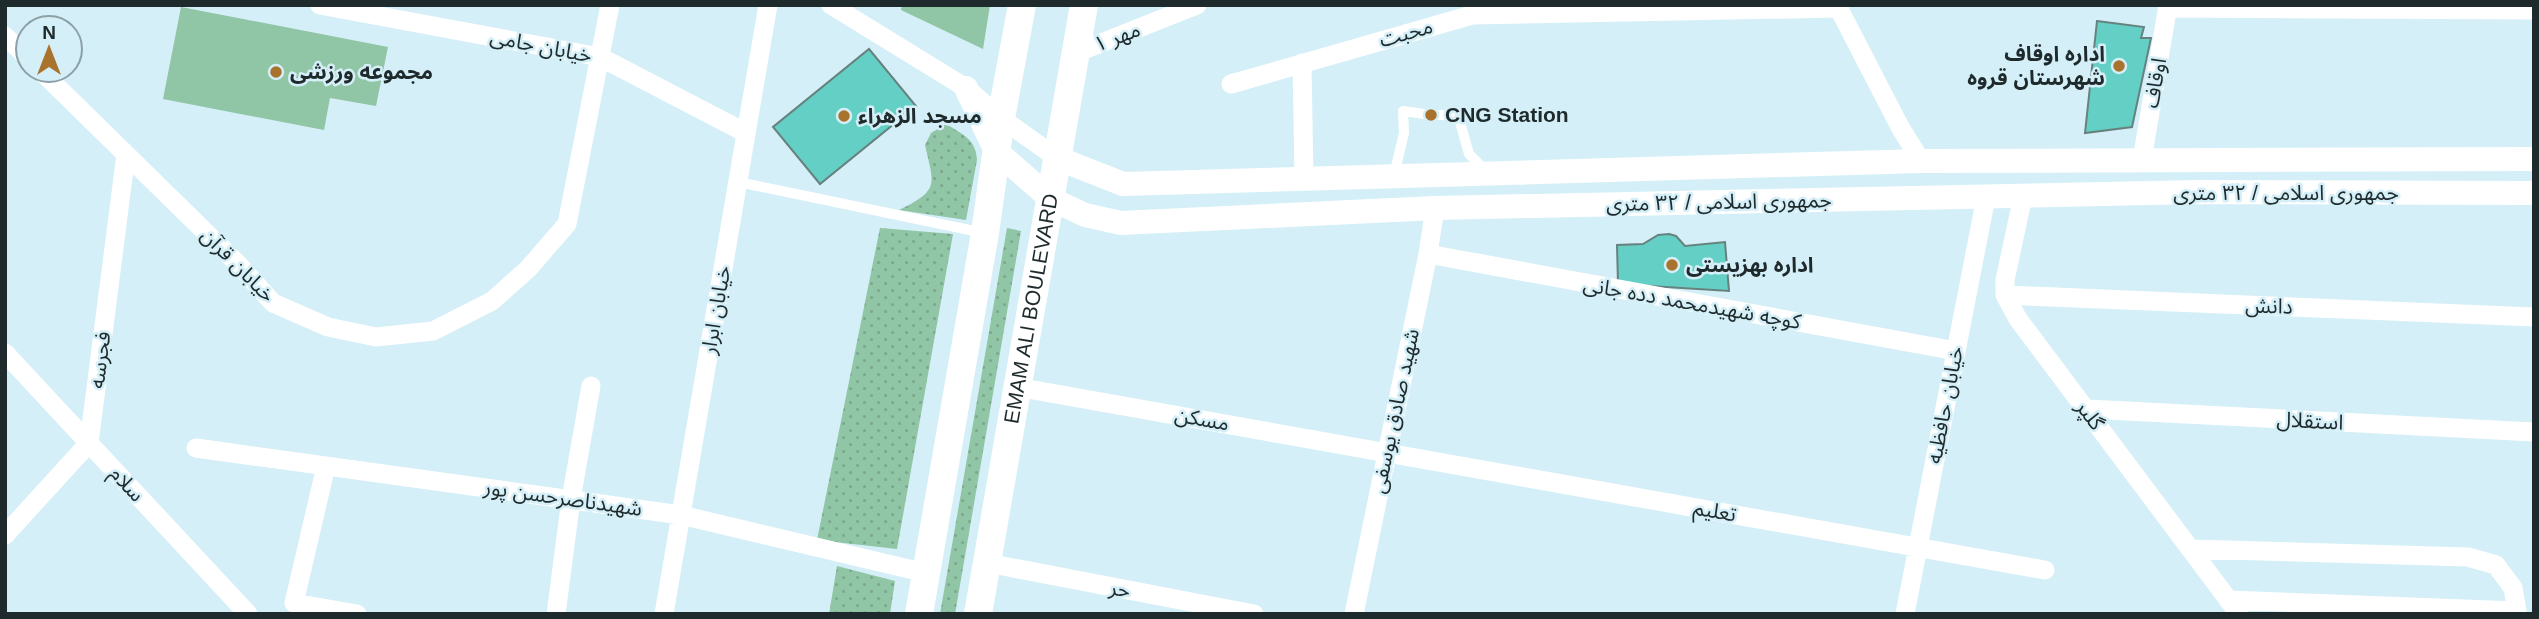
<svg xmlns="http://www.w3.org/2000/svg" width="2539" height="619" font-family="Arial,'Noto Sans Arabic',sans-serif">
	<style>
		.grass { fill: url(#grass-dots) }
		.green { fill: #90c5a5 }
		.building { fill: #63cfc5; stroke: #67827e; stroke-width: 2 }
		.lines { fill: none; stroke-linecap: round; stroke-linejoin: round }
		.service { stroke: #fff; stroke-width: 10 }
		.minor { stroke: #fff; stroke-width: 19 }
		.tertiary { stroke: #fff; stroke-width: 24 }
		.secondary { stroke: #fff; stroke-width: 28 }
		.poi-dot { fill: #a9732e; stroke: #d4eff7; stroke-width: 2.5 }
		.labels { text-anchor: middle; stroke-width: 5; stroke-linejoin: round; paint-order: stroke }
		.street-label { font-size: 21px; fill: #1f2a2c; stroke: #d4eff7 }
		.poi-label { font-size: 21px; font-weight: bold; fill: #1f2a2c; stroke: #d4eff7; text-anchor: start }
	</style>
	<defs>
		<pattern id="grass-dots" width="8" height="8" patternUnits="userSpaceOnUse" patternTransform="scale(1.75)"><rect width="8" height="8" fill="#90c5a5"/><path d="M2 2h.1M6 6h.1" fill="none" stroke="#7ca98e" stroke-width="1.8" stroke-linecap="round"/></pattern>
	</defs>
	<rect width="100%" height="100%" fill="#d4eff7"/>
	<path class="grass" d="M946 124C962 134 976 139 977 160L966 220 899 210C940 190 934 185 925 145L931 133Z
		M880 228 953 234 897 549 817 540Z
		M1007 228 1021 231 955 614H940Z
		M837 566 895 581 890 614H829Z"/>
	<path class="green" d="M902 5H990L983 49 901 10Z
		M181 7 388 47 376 106 330 98 324 130 163 99Z"/>
	<path class="building" d="M2097 21 2144 27 2141 38H2151L2132 127 2085 133Z
		M869 49 916 106 820 184 773 127Z
		M1669 234 1676 236 1685 246 1725 242 1729 291 1618 284 1617 245 1643 244 1658 235Z"/>
	<g class="lines">
		<path class="service" d="M1394 175 1404 133 1403 111 1431 115H1458L1469 154 1485 170
			M738 182 984 233"/>
		<path class="minor" d="M320 5 600 57 746 133
			M831 5 966 88 1001 118 1057 158
			M1837 5 1900 127 1921 161
			M2168 8 2534 10
			M5 36 28 58
			M1076 53 1197 5
			M1302 63 1304 179
			M40 70 238 264 273 303 328 327 376 337 433 331 492 301 528 269 567 224 610 5
			M1231 84 1472 15 1838 8
			M2142 160 2168 5
			M2023 196 2005 280V295L2018 319 2239 614
			M1428 254 1956 351
			M2005 295 2534 317
			M5 353 248 614
			M1017 387 2045 570
			M2087 409 2534 432
			M196 448 681 515 926 573
			M326 466 294 603 357 614
			M5 535 89 443 126 154
			M2190 549 2468 557 2496 565 2513 588 2517 611 2228 600
			M987 563 1254 614
			M556 614 571 499 591 386
			M664 614 768 5
			M1354 614 1428 254 1435 208
			M1905 614 1986 197"/>
		<path class="tertiary" d="M966 88 996 151 1051 199 1085 215 1121 223 1435 208 2197 192 2534 193
			M1057 158 1123 184 1921 161 2534 159"/>
		<g class="secondary">
			<path d="M919 614 985 233 1001 118 1022 5"/>
			<path id="s1" d="M978 614 1084 5"/>
		</g>
	</g>
	<g class="poi-dot">
		<circle cx="2119" cy="66" r="7"/>
		<circle cx="276" cy="72" r="7"/>
		<circle cx="1431" cy="115" r="7"/>
		<circle cx="844" cy="116" r="7"/>
		<circle cx="1672" cy="265" r="7"/>
	</g>
	<g class="labels">
		<g class="street-label">
			<text transform="translate(1406 33) rotate(-16)" y="7">محبت</text>
			<text transform="translate(1117 37) rotate(-21)" y="7">مهر ۱</text>
			<text transform="translate(541 46) rotate(11)" y="7">خیابان جامی</text>
			<text transform="translate(2155 83) rotate(-80)" y="7">اوقاف</text>
			<text x="2286" y="200">جمهوری اسلامی / ۳۲ متری</text>
			<text transform="translate(1719 202) rotate(-1)" y="7">جمهوری اسلامی / ۳۲ متری</text>
			<text transform="translate(238 265) rotate(45)" y="7">خیابان قرآن</text>
			<text transform="translate(1692 303) rotate(10)" y="7">کوچه شهیدمحمد دده جانی</text>
			<text transform="translate(2269 306) rotate(2)" y="7">دانش</text>
			<text transform="translate(716 310) rotate(-80)" y="7">خیابان ابرار</text>
			<text dy="7" stroke="none"><textPath href="#s1" startOffset="310">EMAM ALI BOULEVARD</textPath></text>
			<text transform="translate(100 360) rotate(-83)" y="7">فجرسه</text>
			<text transform="translate(1945 405) rotate(-79)" y="7">خیابان حافظیه</text>
			<text transform="translate(1395 411) rotate(-78)" y="7">شهید صادق یوسفی</text>
			<text transform="translate(2090 415) rotate(53)" y="7">گلپر</text>
			<text transform="translate(1202 419) rotate(10)" y="7">مسکن</text>
			<text transform="translate(2310 421) rotate(3)" y="7">استقلال</text>
			<text transform="translate(127 484) rotate(47)" y="7">سلام</text>
			<text transform="translate(563 498) rotate(8)" y="7">شهیدناصرحسن پور</text>
			<text transform="translate(1715 511) rotate(10)" y="7">تعلیم</text>
			<text transform="translate(1120 589) rotate(11)" y="7">حر</text>
		</g>
		<g class="poi-label">
			<text x="2105" y="61" text-anchor="end">اداره اوقاف<tspan x="2105" dy="24">شهرستان قروه</tspan></text>
			<text x="290" y="79">مجموعه ورزشی</text>
			<text x="1445" y="122">CNG Station</text>
			<text x="858" y="123">مسجد الزهراء</text>
			<text x="1686" y="272">اداره بهزیستی</text>
		</g>
	</g>
	<rect width="2539" height="619" fill="none" stroke="#1f2a2c" stroke-width="14"/>
	<g transform="translate(49 49)"><circle r="33" fill="#d4eff7" stroke="#8ca0a6" stroke-width="2"/>
	<path d="M0-5L12 26L0 18L-12 26Z" fill="#a9732e"/>
	<text y="-10" font-size="19" font-weight="bold" text-anchor="middle" fill="#1f2a2c">N</text>
	</g>
</svg>
